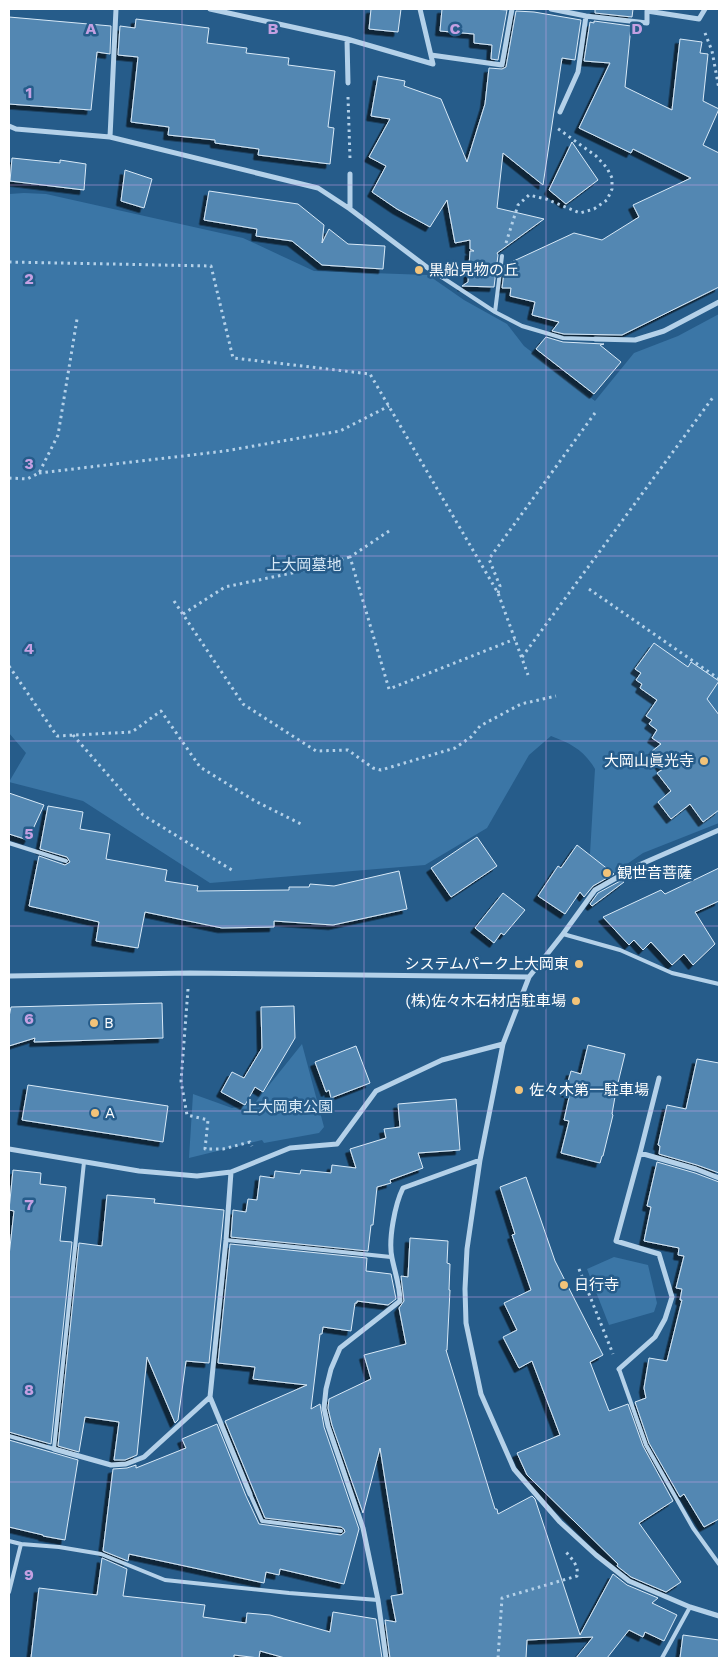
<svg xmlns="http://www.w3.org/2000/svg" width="728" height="1667" font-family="'Work Sans','Noto Sans JP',sans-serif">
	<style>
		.green { fill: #3b76a6 }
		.building { fill: #5387b2; stroke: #d8e9f7; filter: url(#shadow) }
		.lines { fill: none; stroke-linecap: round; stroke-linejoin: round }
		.path { stroke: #b4d1e9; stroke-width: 3; stroke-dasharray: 2.5 4; stroke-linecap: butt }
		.lane { stroke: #b4d1e9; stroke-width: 4 }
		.street { stroke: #b4d1e9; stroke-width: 5 }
		.grid { fill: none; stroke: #c4a0e2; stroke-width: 1; stroke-opacity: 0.55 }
		.poi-dot { fill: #f2c379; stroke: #265c8a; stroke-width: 2 }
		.labels { text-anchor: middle; stroke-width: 5; stroke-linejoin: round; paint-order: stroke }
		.poi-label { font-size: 15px; fill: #fff; stroke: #265c8a; text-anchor: start }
		.park-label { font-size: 15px; fill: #d8e9f7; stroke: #265c8a }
		.grid-label { font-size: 16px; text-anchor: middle; font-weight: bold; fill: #c4a0e2; stroke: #265c8a; stroke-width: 5; stroke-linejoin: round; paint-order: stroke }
	</style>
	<defs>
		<filter id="shadow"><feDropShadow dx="-4.5" dy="4.5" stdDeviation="0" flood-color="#0009"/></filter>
	</defs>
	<rect width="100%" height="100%" fill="#265c8a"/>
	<path class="green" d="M24 193 46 194 243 238 314 271 428 275 464 300 507 324 524 346 595 401 634 353 678 336 719 314V823L643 853 614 873 607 867 589 871 595 769C584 750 570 743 551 736L529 755 487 828 425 865 210 883 83 801 9 782 26 753 9 733V194Z
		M302 1044 324 1127 319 1133 264 1143 262 1140 189 1158 193 1094 232 1108 254 1104Z
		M614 1257 648 1265 657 1303 654 1312 609 1325 587 1269Z"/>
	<path class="building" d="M371 9H401L398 32 369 29Z
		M442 9H492L507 10 498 60 491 59 492 45 474 43V34L440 31Z
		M595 9H633L632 17 595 13Z
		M516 11 534 12 581 20 575 60 562 58 543 185 503 153 497 208 544 219 497 253 498 255 494 287 462 286 468 282 470 251H474L470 249V240L455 243 447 200 430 227 397 209 372 192 386 166 369 157 390 119 371 116 378 76 405 81 404 86 441 99 467 162 485 104 489 68 502 69 506 67Z
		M9 17 111 26 110 54 97 52 91 110 9 104Z
		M136 19 209 28 207 43 247 48 246 53 289 58 288 65 335 71 328 127 334 128 330 164 258 155 259 149 215 143V140L168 135 169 127 131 122 138 57 118 55 120 26 135 28Z
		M594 21 631 26 625 87 672 110 680 39 702 42 700 53 708 54 703 101 719 109 703 145 719 153V287L622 335 564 334 552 331 559 322 532 315 535 302 510 296 511 288H502L505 265 574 233 602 240 639 217 633 205 691 178 633 149 631 153 579 128 610 63 584 61 590 22 594 23Z
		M572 142 598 180 566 204 549 190Z
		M12 158 60 163V160L86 164 84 190 10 181Z
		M125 170 152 179 144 208 121 201Z
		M209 191 298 204 324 225 322 243 329 229 348 244 385 246 383 269 322 265 292 241 256 236 257 229 204 220Z
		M546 337 563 342 604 344 600 345 621 362 594 394 536 349Z
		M654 643 688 667 691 662 719 681 707 699 719 715V810L703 822 690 804 671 819 658 802 671 791 657 773 663 769 651 752 661 744 652 738 657 730 649 724 652 720 646 716 657 700 640 688 642 684 636 680 641 673 635 669Z
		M9 793 44 805 28 840 9 834Z
		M48 806 83 812 80 829 110 834 106 859 167 870 165 881 198 886 197 891 289 890V887H309L310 884 334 886 399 871 407 909 333 925 274 921V927L222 928 145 912 138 948 96 941 99 922 29 906 39 856 65 865 70 862 67 857 40 849Z
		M477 837 497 866 451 897 431 868Z
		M577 845 614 874 593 886 584 897 580 892 565 914 538 896 558 866 561 868Z
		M719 868V901L695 912 715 944 693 965 684 954 672 965 651 942 643 950 634 940 629 945 603 917 661 890 665 894Z
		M622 880 624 882 592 906 590 904 598 893Z
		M503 893 525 910 504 935 501 933 494 943 475 928Z
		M162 1003 163 1038 34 1042 35 1038 9 1046V1017L11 1007Z
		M294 1006 295 1038 263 1092 255 1087 245 1105 221 1092 232 1072 244 1078 262 1048 261 1007Z
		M588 1045 625 1054 616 1091 612 1114 613 1115 603 1156H602L600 1163 561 1153 569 1121 564 1120 570 1093 565 1092 571 1071 581 1074Z
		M356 1046 370 1083 331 1098 329 1090 326 1092 315 1062Z
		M697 1059 719 1063V1173L697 1165 659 1154 660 1146 658 1145 667 1105 686 1109Z
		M28 1085 168 1106 163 1142 22 1120Z
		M456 1099 460 1150 418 1153 423 1168 390 1180 391 1183 377 1187 373 1225H371L368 1251 231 1237 233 1210 246 1212 248 1199 257 1200 260 1176 274 1178 275 1171 300 1174 301 1170 331 1173 332 1165 356 1168 350 1149 386 1138 384 1129 400 1127 398 1104Z
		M657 1162 695 1173 719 1182V1519L704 1527 684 1494 680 1497 649 1443 635 1402 646 1398 644 1388 649 1358 667 1361 682 1300H680L682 1289 676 1288 684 1256 678 1255 679 1248 644 1241 651 1207 647 1206Z
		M13 1170 41 1173 40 1184 66 1187 60 1241 72 1242 51 1444 9 1432V1256L14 1211 9 1210Z
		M526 1177 555 1261 603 1355 590 1362 609 1411 628 1404 643 1446 673 1501 639 1523 681 1582 666 1592 631 1577 617 1566 618 1564 527 1475 517 1453 560 1435 532 1361 519 1368 503 1337 517 1330 504 1303 531 1290 512 1235 515 1234 500 1187Z
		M107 1195 155 1199 154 1203 224 1210 209 1363 186 1361 178 1420 175 1423 147 1357 137 1455 125 1460H114L119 1422 85 1417 79 1452 58 1446 79 1243 102 1246Z
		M410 1238 448 1241 447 1263 450 1264 449 1290H450L447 1350H446L495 1509H497L498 1514 532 1496 535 1499 580 1635 613 1574 627 1585 658 1598 652 1603 677 1615 664 1641 645 1632 643 1637 629 1630 607 1658H576L593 1637 527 1640 526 1658H390L385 1620 396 1622 391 1596 403 1594 380 1448 363 1513 332 1425 328 1408 329 1399 371 1379 364 1355 406 1344 399 1308 404 1301 401 1276 408 1277Z
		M230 1244 367 1258 366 1271 391 1274 396 1299 388 1305 357 1301V1303H355L351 1331 323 1327 322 1334H320L311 1409 320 1404 324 1427 359 1529 344 1584 280 1569 279 1575 266 1572 264 1583 129 1554 128 1561 103 1551 113 1469 127 1468 136 1465V1468L186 1448 182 1439 217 1424 246 1496 259 1524 341 1535 345 1532 344 1529 341 1527 265 1518 225 1421 307 1385 253 1379 255 1367 218 1363Z
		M9 1440 78 1460 65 1540 43 1536V1535L9 1527Z
		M102 1558 127 1569 123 1596 205 1605 203 1617 246 1623 247 1613 270 1615 330 1632 333 1612 376 1619 382 1658H285L260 1651 259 1658 234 1655V1658H31L39 1588 97 1595Z
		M683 1635 719 1640V1658H680Z"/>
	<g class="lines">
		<path class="path" d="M705 33 712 51 719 89
			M348 97 350 159
			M506 243 518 205 529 195 546 199 580 213 594 209 607 200 612 189V178L607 168 596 156 557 128
			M9 262 211 266 233 358 370 374 498 593 528 675
			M39 473 225 451 340 431 389 406
			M9 478 27 479 39 473 58 435 77 319
			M389 531 350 557 389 689 515 639
			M589 589 719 679
			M498 593 500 586 489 559 595 413
			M174 601 243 704 316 751 348 750 373 768 381 770 455 748 471 737 480 726 521 704 556 696
			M183 614 225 587 292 573 350 557
			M522 657 714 396
			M9 666 57 736 132 732 161 711 200 767 255 801 303 825
			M73 735 143 815 235 872
			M188 989 181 1081 187 1115 208 1120 205 1149H223L250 1142 252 1146
			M579 1269 613 1354
			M498 1658 502 1598 577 1576C579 1566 572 1559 566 1552"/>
		<path class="lane" d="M428 268 495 312 522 326 563 338 595 339
			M495 312 502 256
			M9 843 66 861
			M563 934 620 950 672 973 719 984
			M226 1240 391 1257
			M619 1369 646 1445 693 1528 719 1564
			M9 1436 54 1449 84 1162
			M250 1494 262 1521 341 1531
			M9 1541 21 1544
			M9 1592 21 1544 59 1547 101 1554 165 1580 289 1593 378 1600
			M662 1658 690 1607"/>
		<path class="street" d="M210 9 347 39 433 64 420 9
			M551 9 586 16 647 23V11L699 19 705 9
			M347 39 348 83
			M431 55 502 65 512 9
			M560 112 578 72 586 16
			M9 126 16 129 110 137 116 9
			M110 137 318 188 350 209 428 268
			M350 209V174
			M595 339 635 340 664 331 719 302
			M719 830 639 865 595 890 563 934 529 977 503 1044 480 1160 467 1249 465 1289 466 1323 481 1394 514 1469 560 1522 596 1555 629 1581 690 1607 719 1616
			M9 976 190 973 529 977
			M9 1149 139 1171 197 1176 231 1172 290 1148 337 1144 376 1091 442 1060 503 1044
			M640 1153 659 1078
			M231 1172 226 1240 210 1397 250 1494
			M619 1369 655 1337 665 1319 672 1297 659 1254 616 1241 640 1153 696 1169 719 1178
			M54 1449 111 1465 126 1464 144 1457 210 1397
			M386 1658 378 1600 363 1528 328 1426 324 1408 326 1389 331 1369 340 1348 400 1301C400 1286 395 1273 392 1258 388 1240 395 1204 403 1188L480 1160"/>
	</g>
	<path class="grid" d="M182 9V1658M364 9V1658M546 9V1658M9 185H719M9 370H719M9 556H719M9 741H719M9 926H719M9 1111H719M9 1297H719M9 1482H719"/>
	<g class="poi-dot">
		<circle cx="419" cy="270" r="5"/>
		<circle cx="704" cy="761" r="5"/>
		<circle cx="607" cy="873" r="5"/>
		<circle cx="579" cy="964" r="5"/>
		<circle cx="576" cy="1001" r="5"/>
		<circle cx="94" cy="1023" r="5"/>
		<circle cx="519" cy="1090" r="5"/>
		<circle cx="95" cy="1113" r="5"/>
		<circle cx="564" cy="1285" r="5"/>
	</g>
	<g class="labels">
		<g class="poi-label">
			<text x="429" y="275">黒船見物の丘</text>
			<text x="694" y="766" text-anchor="end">大岡山眞光寺</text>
			<text x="617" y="878">観世音菩薩</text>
			<text x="569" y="969" text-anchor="end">システムパーク上大岡東</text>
			<text x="566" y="1006" text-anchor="end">(株)佐々木石材店駐車場</text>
			<text x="104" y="1028">B</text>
			<text x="529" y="1095">佐々木第一駐車場</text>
			<text x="105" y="1118">A</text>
			<text x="574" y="1290">日行寺</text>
		</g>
		<g class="park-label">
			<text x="304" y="570">上大岡墓地</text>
			<text x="288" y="1112">上大岡東公園</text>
		</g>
	</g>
	<g class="grid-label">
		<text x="91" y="34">A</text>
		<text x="273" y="34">B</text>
		<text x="455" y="34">C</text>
		<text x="637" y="34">D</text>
		<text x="29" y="98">1</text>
		<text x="29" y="284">2</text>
		<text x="29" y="469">3</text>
		<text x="29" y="654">4</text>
		<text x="29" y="839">5</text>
		<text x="29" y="1024">6</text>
		<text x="29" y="1210">7</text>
		<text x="29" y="1395">8</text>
		<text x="29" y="1580">9</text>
	</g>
	<rect width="728" height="1667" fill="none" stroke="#ffffff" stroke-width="20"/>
</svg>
